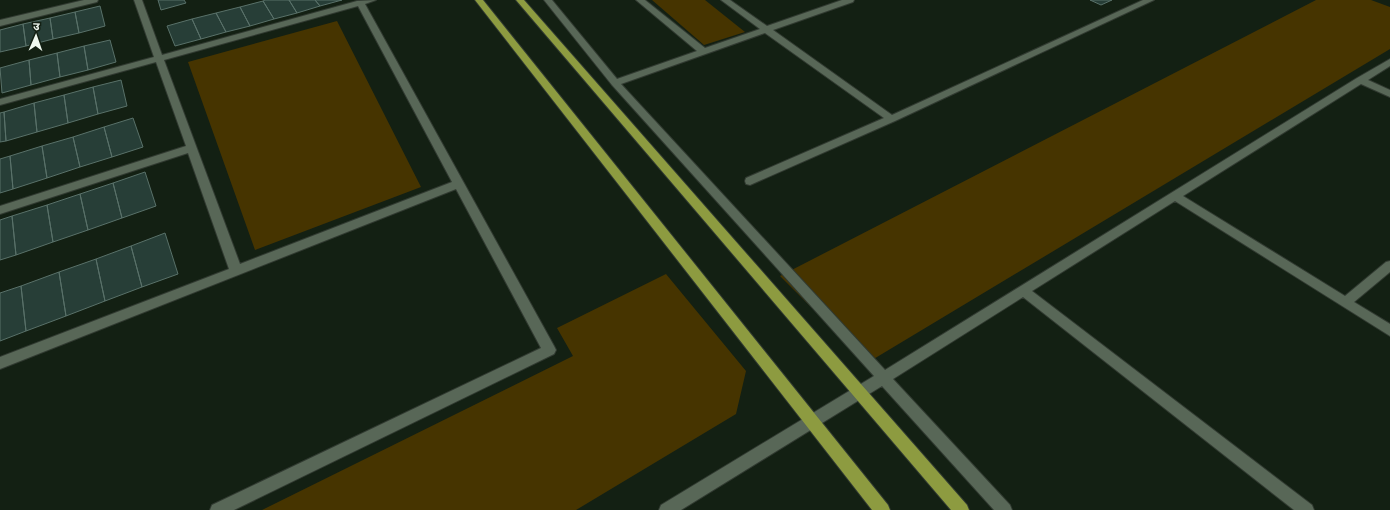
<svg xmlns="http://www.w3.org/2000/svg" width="1390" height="510" font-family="'Nunito Sans','Noto Sans Devanagari',sans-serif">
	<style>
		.green { fill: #463400 }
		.building { fill: #273e37; stroke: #597169 }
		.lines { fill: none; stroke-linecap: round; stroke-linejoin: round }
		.minor-casing { stroke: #313a31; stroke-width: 2 }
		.major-casing { stroke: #313a31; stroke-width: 2 }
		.minor { fill: #586757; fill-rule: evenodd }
		.major { fill: #8d9b40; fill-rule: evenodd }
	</style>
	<rect width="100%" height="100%" fill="#132013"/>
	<path class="green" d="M652 0H705L745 32 704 45Z
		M1316 0H1371L1390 7V49L867 363 780 276Z
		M337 21 421 187 255 250 188 62Z
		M666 274 746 371 736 414 576 510H262L573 356 557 328Z"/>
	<path class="building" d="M158 0H184L186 3 161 10Z
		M265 0H289L297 13 274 19 263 1Z
		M289 0H315L320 6 297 13Z
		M315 0H342L320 6Z
		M1090 0H1112L1101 5Z
		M263 1 274 19 250 26 240 7Z
		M100 6 105 26 79 33 75 12Z
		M240 7 250 26 226 32 216 13Z
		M75 12 79 33 53 39 50 18Z
		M216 13 226 32 201 39 192 19Z
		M50 18 53 39 26 46 23 24Z
		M192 19 201 39 175 46 167 26Z
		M23 24 26 46 0 52V30Z
		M110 40 116 62 88 70 84 46Z
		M84 46 88 70 60 77 57 53Z
		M57 53 60 77 31 85 29 60Z
		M29 60 31 85 2 93 0 68Z
		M121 80 127 106 98 114 93 87Z
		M93 87 98 114 68 123 64 95Z
		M64 95 68 123 37 132 34 103Z
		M34 103 37 132 6 141 4 112Z
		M4 112 6 141 0 142V113Z
		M133 118 143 147 112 157 104 127Z
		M104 127 112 157 80 167 73 137Z
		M73 137 80 167 47 178 42 146Z
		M42 146 47 178 13 189 10 156Z
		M10 156 13 189 0 193V159Z
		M145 172 156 206 122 218 113 183Z
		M113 183 122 218 88 230 80 194Z
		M80 194 88 230 53 242 47 205Z
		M47 205 53 242 16 255 12 216Z
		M12 216 16 255 0 260V220Z
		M165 233 178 274 142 287 131 246Z
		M131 246 142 287 105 301 96 259Z
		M96 259 105 301 66 316 59 272Z
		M59 272 66 316 26 331 21 286Z
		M21 286 26 331 0 341V293Z"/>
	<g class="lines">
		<defs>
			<path id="minor" d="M84 0H98L97 2 0 26V20Z
				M134 0H142L162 55 357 1 376 0 365 4 554 346 556 350 554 354 234 510H210L212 505 541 348 456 189 0 369V357L229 269 188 153 0 214V206L186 146 156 62 0 105V99L154 57ZM358 6 452 182 240 264 164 60Z
				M544 0H552L617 79 697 51 636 0H645L705 48 760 29 721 0H730L767 26 842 0H854L853 2 773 30 892 115 1143 0H1154L895 121 750 185 746 184 745 181 746 178 884 118 765 33 621 84 885 370 1357 78 1390 59V66L1368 80 1390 90V97L1361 84 1183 196 1345 296 1386 262 1390 261V272L1354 302 1390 324V336L1175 201 1032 291 1312 505 1314 510H1294L1023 297 893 379 1010 505 1012 510H994L882 386 681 510H659L661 505 874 376 612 85Z"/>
			<path id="major" d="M475 0H483L888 505 890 510H872Z
				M516 0H524L967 505 969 510H951Z"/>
		</defs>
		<use href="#minor" class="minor-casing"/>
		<use href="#major" class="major-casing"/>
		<use href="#minor" class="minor"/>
		<use href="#major" class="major"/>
	</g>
	<g transform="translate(36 36) rotate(2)" stroke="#132013" stroke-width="3" paint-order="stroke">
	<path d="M0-3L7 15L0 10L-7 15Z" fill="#eff8ef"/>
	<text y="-6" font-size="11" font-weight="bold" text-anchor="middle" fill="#eff8ef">उ</text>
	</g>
</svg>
